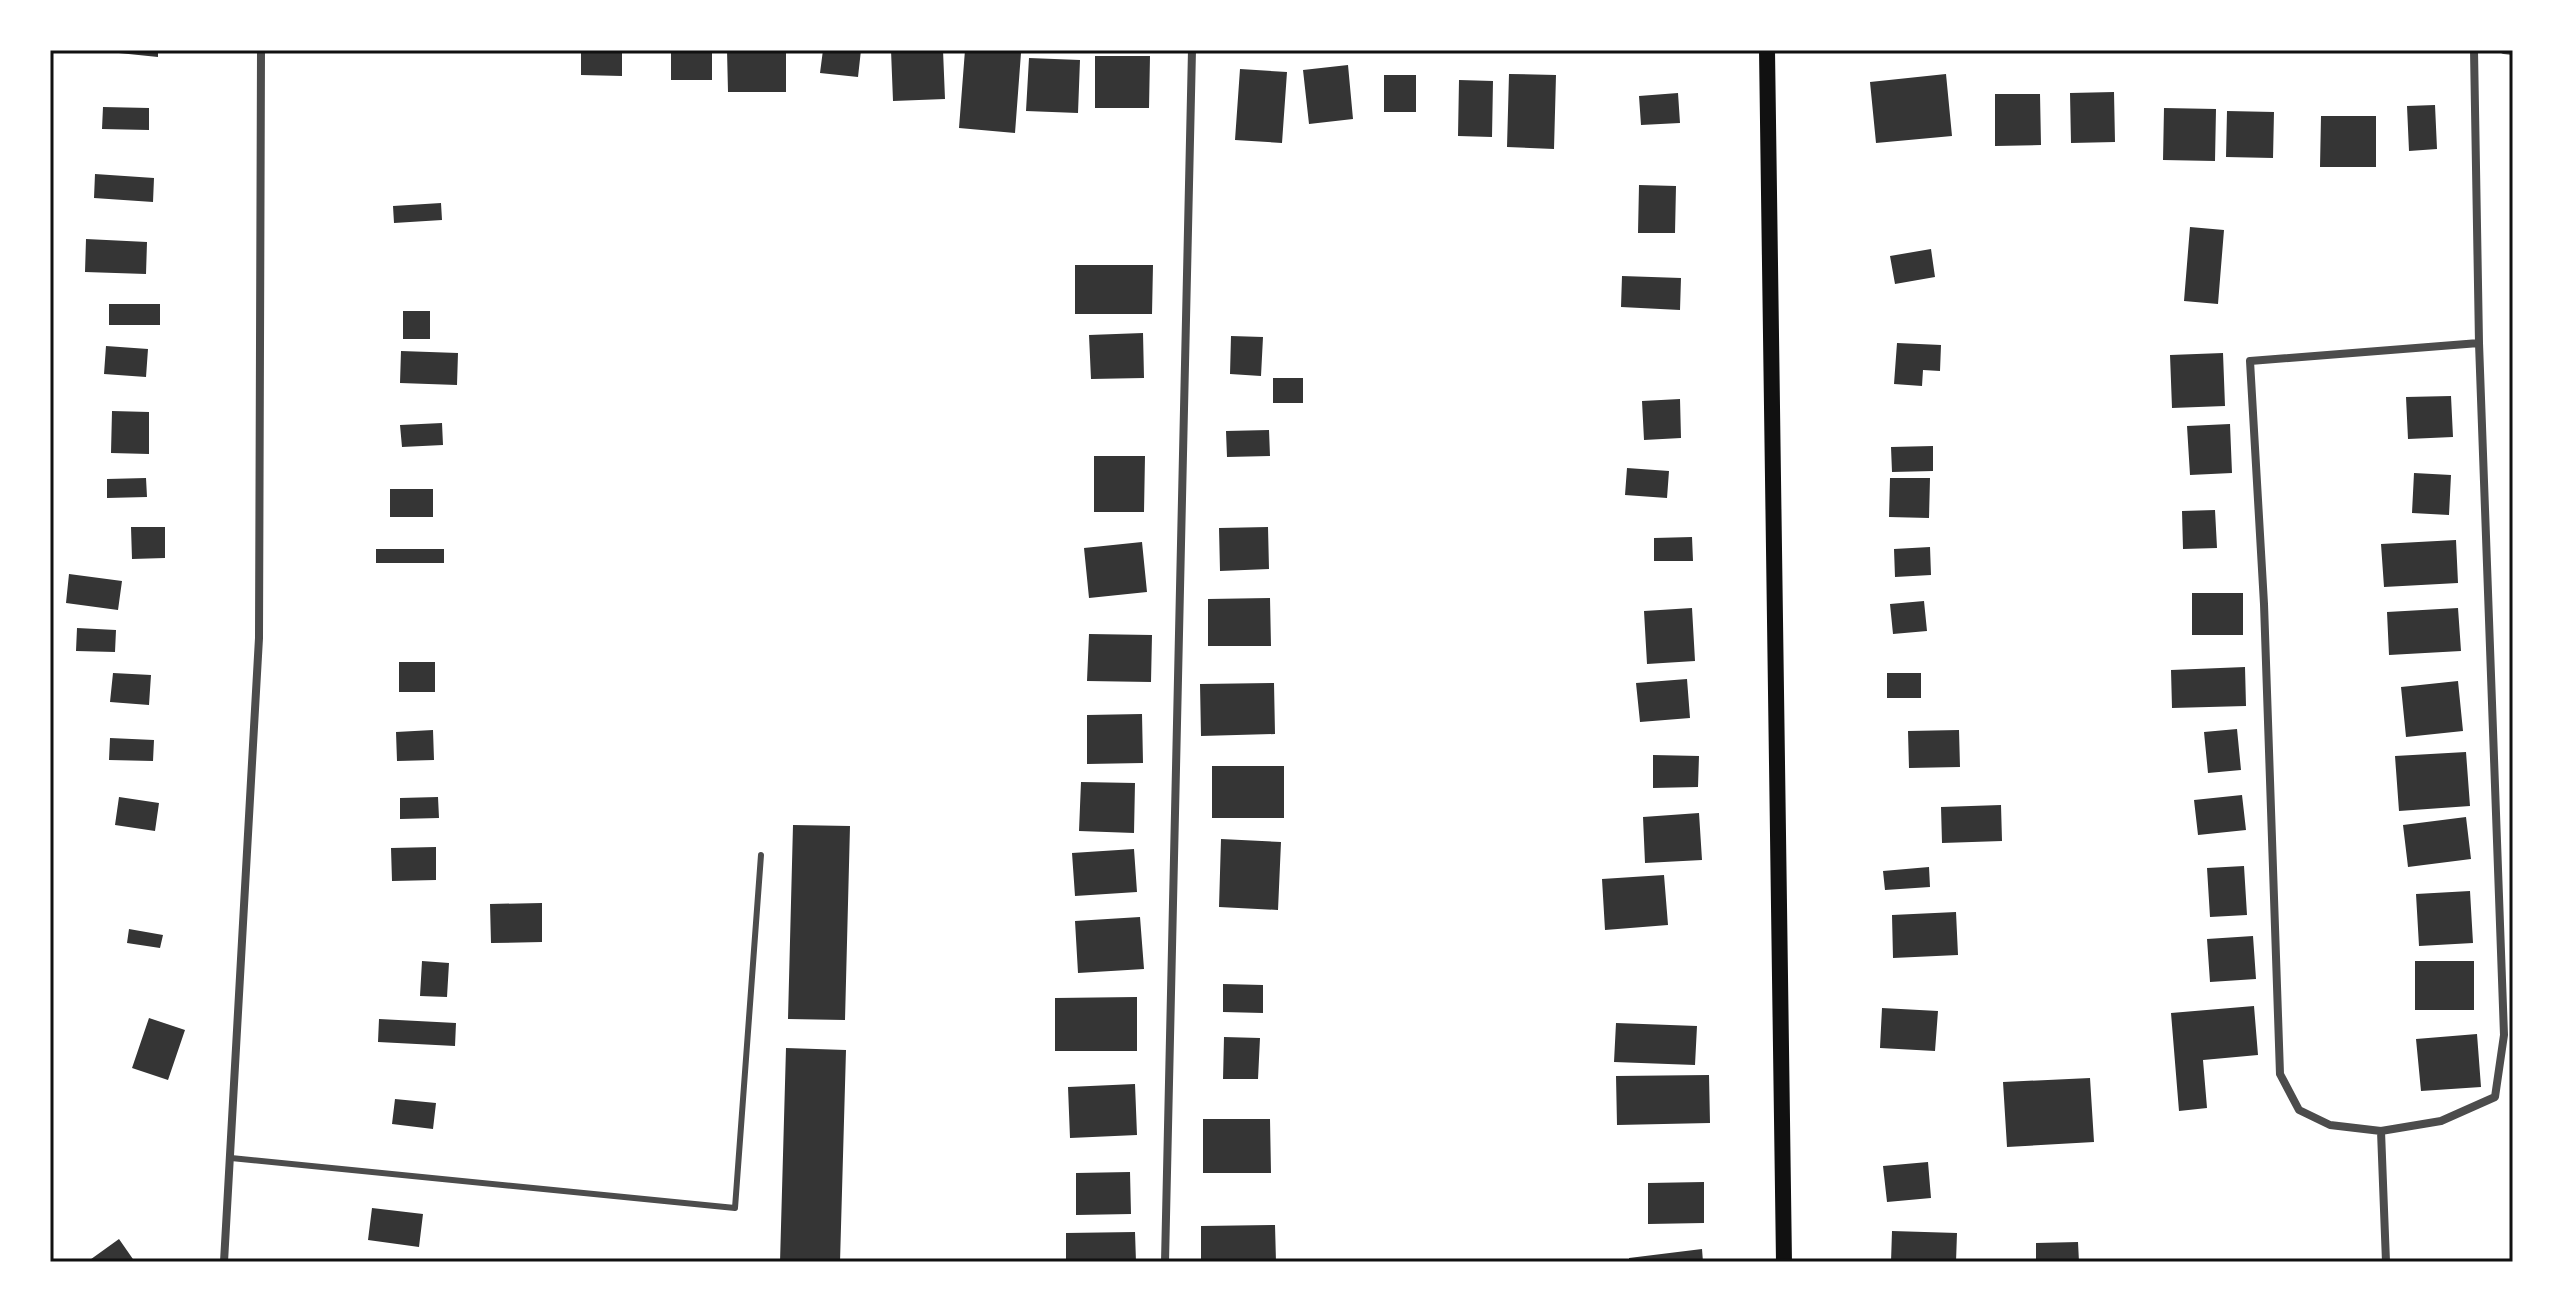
<svg xmlns="http://www.w3.org/2000/svg" width="2563" height="1312" font-family="'Source Sans 3',sans-serif">
	<style>
		.building { fill: #353535 }
		.lines { fill: none; stroke-linecap: round; stroke-linejoin: round }
		.service { stroke: #4c4c4c; stroke-width: 6 }
		.minor { stroke: #4c4c4c; stroke-width: 8 }
		.secondary { stroke: #111; stroke-width: 16 }
		.neatline { fill: none; stroke: #111; stroke-width: 3 }
	</style>
	<rect width="100%" height="100%" fill="#fff"/>
	<path class="building" d="M109 50H158V57L109 52Z
		M581 50H622V76L581 75Z
		M671 50H712V80H671Z
		M727 50H786V92H728Z
		M823 50H861L858 77 820 73Z
		M891 50H943L945 99 893 101Z
		M965 50 1021 53 1015 133 959 128Z
		M1095 56H1150L1149 108H1095Z
		M1029 58 1080 60 1078 113 1026 111Z
		M1348 65 1353 119 1309 124 1303 70Z
		M1240 69 1287 72 1282 143 1235 140Z
		M1509 74 1556 75 1554 149 1507 147Z
		M1946 74 1952 136 1876 143 1870 82Z
		M1384 75H1416V112H1384Z
		M1459 80 1493 81 1492 137 1458 136Z
		M2114 92 2115 142 2071 143 2070 93Z
		M1678 93 1680 123 1641 125 1639 96Z
		M1995 94H2040L2041 145 1995 146Z
		M2435 105 2437 149 2409 151 2407 106Z
		M103 107 149 108V130L102 129Z
		M2164 108 2216 109 2215 161 2163 160Z
		M2227 111 2274 112 2273 158 2226 157Z
		M2321 116H2376V167H2320Z
		M95 174 154 178 153 202 94 198Z
		M1639 185 1676 186 1675 233H1638Z
		M441 203 442 220 394 223 393 206Z
		M2190 227 2224 230 2218 304 2184 301Z
		M86 239 147 242 146 274 85 272Z
		M1931 249 1935 277 1895 284 1890 256Z
		M1075 265H1153L1152 314H1075Z
		M1622 276 1681 278 1680 310 1621 307Z
		M109 304H160V325H109Z
		M403 311H430V339H403Z
		M1143 333 1144 378 1091 379 1089 335Z
		M1231 336 1263 337 1261 376 1230 374Z
		M1897 343 1941 345 1940 371 1923 370 1922 386 1894 384Z
		M106 346 148 349 146 377 104 374Z
		M401 351 458 353 457 385 400 383Z
		M2223 353 2225 406 2172 408 2170 355Z
		M1273 378H1303V403H1273Z
		M2451 396 2453 437 2408 439 2406 397Z
		M1680 399 1681 438 1644 440 1642 401Z
		M112 411 149 412V454L111 453Z
		M442 423 443 445 402 447 400 425Z
		M2230 424 2232 473 2190 475 2187 426Z
		M1269 430 1270 456 1227 457 1226 431Z
		M1933 446V471L1892 472 1891 447Z
		M1094 456H1145L1144 512H1094Z
		M1627 468 1669 471 1667 498 1625 495Z
		M2414 473 2451 475 2449 515 2412 513Z
		M146 478 147 497 107 498V479Z
		M1890 478H1930L1929 518 1889 517Z
		M390 489H433V517H390Z
		M2215 510 2217 548 2183 549 2182 511Z
		M131 527H165V558L132 559Z
		M1268 527 1269 569 1220 571 1219 528Z
		M1692 537 1693 561H1654V538Z
		M2456 540 2458 583 2384 587 2381 544Z
		M1142 542 1147 592 1089 598 1084 548Z
		M1930 547 1931 575 1895 577 1894 549Z
		M376 549H444V563H376Z
		M69 574 122 581 118 610 66 603Z
		M2192 593H2243V635H2192Z
		M1270 598 1271 646H1208V599Z
		M1924 601 1927 631 1893 634 1890 604Z
		M1692 608 1695 661 1647 664 1644 611Z
		M2458 608 2461 651 2389 655 2387 612Z
		M77 628 116 630 115 652 76 651Z
		M1089 634 1152 635 1151 682 1087 681Z
		M399 662H435V692H399Z
		M2245 667 2246 706 2172 708 2171 670Z
		M113 673 151 675 149 705 110 702Z
		M1887 673H1921V698H1887Z
		M1687 679 1690 718 1640 722 1636 683Z
		M2458 681 2463 731 2406 737 2401 687Z
		M1274 683 1275 734 1201 736 1200 684Z
		M1142 714 1143 763 1087 764V715Z
		M2237 729 2241 770 2208 773 2204 732Z
		M433 730 434 760 397 761 396 732Z
		M1959 730 1960 767 1909 768 1908 731Z
		M110 738 154 740 153 761 109 760Z
		M2466 752 2470 806 2399 811 2395 756Z
		M1653 755 1699 756 1698 787 1653 788Z
		M1212 766H1284V818H1212Z
		M1081 782 1135 783 1134 833 1079 831Z
		M2242 795 2246 830 2198 835 2194 800Z
		M119 797 159 803 155 831 115 825Z
		M438 797 439 818 400 819V798Z
		M2001 805 2002 841 1942 843 1941 807Z
		M1699 813 1702 860 1645 863 1643 817Z
		M2466 817 2471 859 2408 867 2403 825Z
		M793 825 850 826 845 1020 788 1019Z
		M1221 839 1281 842 1278 910 1219 907Z
		M436 847V880L392 881 391 848Z
		M1134 849 1137 892 1075 896 1072 853Z
		M2244 866 2247 915 2210 917 2207 868Z
		M1929 867 1930 887 1885 890 1883 871Z
		M1664 875 1668 925 1605 930 1602 879Z
		M2470 891 2473 943 2419 946 2416 894Z
		M542 903V942L491 943 490 904Z
		M1956 912 1958 955 1893 958 1892 915Z
		M1140 917 1144 969 1078 973 1075 921Z
		M129 929 163 935 160 948 127 943Z
		M2253 936 2256 979 2210 982 2207 939Z
		M422 961 449 963 447 997 420 996Z
		M2415 961H2474V1010H2415Z
		M1223 984 1263 985V1013L1223 1012Z
		M1137 997V1051H1055V998Z
		M2254 1006 2258 1055 2203 1060 2207 1108 2179 1111 2171 1013Z
		M1882 1008 1938 1011 1935 1051 1880 1048Z
		M149 1018 185 1030 168 1080 132 1068Z
		M379 1019 456 1023 455 1046 378 1042Z
		M1616 1023 1697 1026 1695 1065 1614 1062Z
		M2477 1034 2481 1087 2421 1091 2416 1039Z
		M1224 1037 1260 1038 1258 1079H1223Z
		M786 1048 846 1050 840 1262H780Z
		M1709 1075 1710 1123 1617 1125 1616 1076Z
		M2090 1078 2094 1142 2007 1147 2003 1082Z
		M1135 1084 1137 1135 1070 1138 1068 1087Z
		M395 1099 436 1103 433 1129 392 1124Z
		M1203 1119H1270L1271 1173H1203Z
		M1928 1162 1931 1198 1887 1202 1883 1166Z
		M1130 1172 1131 1214 1076 1215V1173Z
		M1704 1182V1223L1648 1224V1183Z
		M372 1208 423 1214 419 1247 368 1240Z
		M1275 1225 1276 1262H1201V1226Z
		M1892 1231 1957 1233 1956 1262H1891Z
		M1135 1232 1136 1262H1066V1233Z
		M119 1239 135 1262H87Z
		M2078 1242 2079 1262H2036V1243Z
		M1702 1249 1703 1262H1629V1258Z"/>
	<g class="lines">
		<path class="service" d="M231 1158 735 1208 761 855"/>
		<path class="minor" d="M2504 50 2513 51
			M2381 1131 2330 1125 2299 1110 2280 1074 2264 604 2250 361 2479 343
			M224 1262 259 638 261 50
			M1165 1262 1192 50
			M2386 1262 2381 1131 2441 1121 2495 1097 2504 1035 2479 343 2474 50"/>
		<path class="secondary" d="M1767 50 1784 1262"/>
	</g>
	<rect width="2563" height="1312" fill="none" stroke="#ffffff" stroke-width="104"/>
	<rect x="52" y="52" width="2459" height="1208" class="neatline"/>
</svg>
